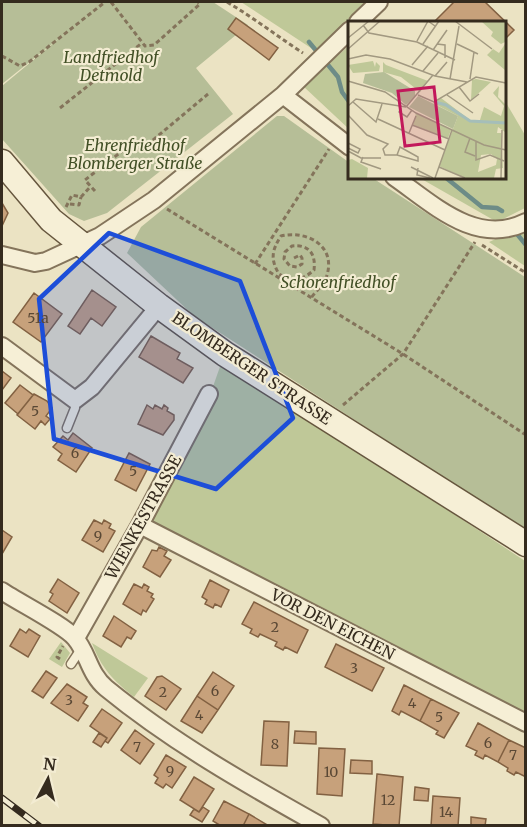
<svg xmlns="http://www.w3.org/2000/svg" width="527" height="827" font-family="Merriweather,serif">
	<style>
		.green { fill: #bfc898 }
		.cemetery { fill: #b6be97 }
		.lines { fill: none; stroke-linecap: round; stroke-linejoin: round }
		.stream { stroke: #6d8c87; stroke-width: 4.5 }
		.building { fill: #c7a17b; stroke: #826142; stroke-width: 1.5 }
		.lane-casing { stroke: #84745b; stroke-width: 11 }
		.street-casing { stroke: #84745b; stroke-width: 20 }
		.secondary-casing { stroke: #66563e; stroke-width: 27 }
		.path { stroke: #84745b; stroke-width: 3; stroke-dasharray: 4.5 3; stroke-linecap: butt }
		.lane { stroke: #f6efd6; stroke-width: 8 }
		.street { stroke: #f6efd6; stroke-width: 16 }
		.secondary { stroke: #f6efd6; stroke-width: 24 }
		.rail-casing { stroke: #352b1e; stroke-width: 7 }
		.rail { stroke: #f3ecd2; stroke-width: 4.5; stroke-dasharray: 14; stroke-linecap: butt }
		.marked { fill: #1d4ed8; fill-opacity: 0.2; stroke: #1d4ed8; stroke-width: 4.5; stroke-linejoin: round }
		.labels { text-anchor: middle; stroke-width: 4.5; stroke-linejoin: round; paint-order: stroke }
		.number-label { font-size: 14px; fill: #5a4835 }
		.park-label { font-size: 16px; font-style: italic; fill: #425026; stroke: #f3ecd2 }
		.street-label { font-size: 16px; fill: #352b1e; stroke: #f3ecd2 }
		.inset-river { fill: none; stroke: #a5beb9; stroke-width: 3 }
		.inset-road { fill: none; stroke: #a29981; stroke-width: 1.5 }
		.view { fill: #c2185b; fill-opacity: 0.15; stroke: #c2185b; stroke-width: 3 }
		.inset-edge { fill: none; stroke: #352b1e; stroke-width: 3 }
	</style>
	<rect width="100%" height="100%" fill="#ebe3c3"/>
	<path class="green" d="M241 2H365L317 52Z
		M350 45V130L303 86Z
		M505 101 525 135V208L497 222 418 177H504Z
		M525 226V266L489 242Z
		M222 361 525 561V714L149 523 210 395Z
		M61 642 70 653 62 667 49 659Z
		M92 643 148 678 134 697C114 681 101 668 92 643Z"/>
	<path class="cemetery" d="M2 2H213L248 25 196 68 233 114 107 213 84 221 69 214 2 139V86L67 32 2 84Z
		M277 116H284L350 163V177H371L525 277V530L194 316 127 253 141 227Z"/>
	<g class="lines">
		<path class="stream" d="M309 42 338 77 342 92 350 103
			M445 177 482 207 497 208 502 211
			M517 234 526 245"/>
	</g>
	<path class="building" d="M454 2H485L514 30 504 40V22H434Z
		M236 18 278 48 269 60 228 29Z
		M2 203 8 213 2 226Z
		M92 290 116 307 102 326 91 318 80 334 68 326Z
		M34 293 62 314 41 342 13 322Z
		M151 336 180 353 177 359 193 368 183 383 139 357Z
		M2 371 11 378 2 390Z
		M20 385 33 395 18 414 5 403Z
		M34 394 47 401 52 408 46 416 50 419 45 425 41 421 35 429 17 415Z
		M147 405 153 409 155 405 162 409 164 405 168 408 167 411 174 415V420L163 435 138 424Z
		M73 433 92 448 76 472 58 460 62 454 53 447 63 436 68 440Z
		M129 453 150 464 136 491 115 480Z
		M94 520 102 524 104 520 111 524 109 528 115 531 103 552 82 540Z
		M2 530 12 537 2 554Z
		M159 547 167 551 164 556 171 560 160 577 143 567 152 550 157 551Z
		M58 579 79 593 67 613 49 601 53 594 50 592Z
		M210 580 229 590 221 607 215 604 213 608 205 604 207 600 202 597Z
		M134 584 142 588 144 584 149 587 147 591 153 594 151 597 154 599 146 612 143 610 141 615 123 604Z
		M254 602 308 630 297 653 285 647 283 650 275 646 277 642 260 634 258 637 250 633 252 629 242 624Z
		M114 616 136 631 131 639 127 637 121 647 103 636Z
		M20 629 26 633 29 629 40 636 28 657 10 646Z
		M336 644 384 668 372 691 325 667Z
		M46 671 57 678 43 698 32 691Z
		M213 672 234 686 218 710 197 696Z
		M162 676 181 689 166 710 145 696 157 677Z
		M67 684 87 697 83 703 88 706 78 721 51 703Z
		M404 685 431 699 420 721 401 711 399 715 392 711Z
		M197 696 218 710 202 733 181 721Z
		M431 699 459 713 444 738 436 734 438 731 420 721Z
		M102 709 122 723 108 743 105 741 107 738 90 726Z
		M264 721 289 722 287 766 261 765Z
		M478 723 509 740 498 762 485 755 483 759 475 755 477 751 466 746Z
		M135 730 154 744 140 764 121 750Z
		M295 731 316 732V744L294 743Z
		M99 733 107 738 101 747 93 742Z
		M509 740 526 748V777L516 772 514 775 507 771 508 768 498 762Z
		M319 748 345 749 342 796 317 794Z
		M166 755 186 767 172 788 166 784 163 788 155 783 158 778 154 775Z
		M351 760 372 761V774L350 773Z
		M377 774 403 777 399 826 373 824Z
		M194 777 214 789 199 812 180 800Z
		M415 787 429 789 428 801 414 800Z
		M433 796 460 798 458 826H431Z
		M224 801 249 814 243 826H221L213 821Z
		M203 807 209 811 202 822 190 815 194 809 199 812Z
		M249 814 269 826H243Z
		M471 817 486 819 485 826H471Z"/>
	<g class="lines">
		<defs>
			<path id="lane" d="M67 428 75 408V400
				M71 664 81 649"/>
			<path id="street" d="M358 22 379 2
				M283 95 350 147
				M394 177C433 204 476 247 526 222
				M2 255 35 263 46 261 100 236 154 200 283 95 350 30
				M2 346 75 400 92 387 159 306
				M140 525 526 723
				M2 591C18 602 64 625 75 638 88 653 89 674 106 688 172 742 246 784 321 826
				M76 638 140 525 209 394"/>
			<path id="secondary" d="M2 162 51 220 159 306 225 354 526 544"/>
		</defs>
		<use href="#lane" class="lane-casing"/>
		<use href="#street" class="street-casing"/>
		<use href="#secondary" class="secondary-casing"/>
		<path class="path" d="M111 2 145 46 154 45 200 4 198 2
			M227 2C254 18 277 36 303 53
			M2 56 20 66 29 62 105 2
			M60 108 142 43
			M95 191 85 180 126 148 141 150 208 94
			M70 204 79 205 81 197
			M66 207 72 195 81 197 91 186
			M167 209 403 354 526 435
			M482 245 526 273
			M294 258 300 255 302 258V264L297 267 290 266 284 259 285 252 292 246C309 244 316 254 314 270 303 280 292 282 279 274 270 259 272 250 281 236 306 230 336 245 327 275 325 283 316 291 311 298
			M255 264 329 149
			M343 405 403 354 475 242
			M60 659 57 657 63 646"/>
		<use href="#lane" class="lane"/>
		<use href="#street" class="street"/>
		<use href="#secondary" class="secondary"/>
		<defs>
			<path id="rail" d="M2 798 39 826"/>
		</defs>
		<use href="#rail" class="rail-casing"/>
		<use href="#rail" class="rail"/>
	</g>
	<path class="marked" d="M109 233 240 281 293 418 216 489 54 439 39 299Z"/>
	<g class="labels">
		<g class="number-label">
			<text x="38" y="323">51a</text>
			<text x="35" y="416">5</text>
			<text x="75" y="458">6</text>
			<text x="133" y="476">5</text>
			<text x="98" y="541">9</text>
			<text x="275" y="632">2</text>
			<text x="354" y="673">3</text>
			<text x="215" y="696">6</text>
			<text x="163" y="697">2</text>
			<text x="69" y="705">3</text>
			<text x="412" y="708">4</text>
			<text x="199" y="720">4</text>
			<text x="439" y="722">5</text>
			<text x="488" y="748">6</text>
			<text x="275" y="749">8</text>
			<text x="137" y="752">7</text>
			<text x="513" y="760">7</text>
			<text x="170" y="776">9</text>
			<text x="331" y="777">10</text>
			<text x="388" y="805">12</text>
			<text x="446" y="817">14</text>
		</g>
		<g class="park-label">
			<text x="111" y="63">Landfriedhof<tspan x="111" dy="18">Detmold</tspan></text>
			<text x="135" y="151">Ehrenfriedhof<tspan x="135" dy="18">Blomberger Straße</tspan></text>
			<text x="338" y="288">Schorenfriedhof</text>
		</g>
		<g class="street-label">
			<text transform="translate(252 368) rotate(34)" y="6">BLOMBERGER STRASSE</text>
			<text transform="translate(143 517) rotate(-61)" y="6">WIENKESTRASSE</text>
			<text transform="translate(333 624) rotate(27)" y="6">VOR DEN EICHEN</text>
		</g>
	</g>
	<g transform="translate(348 21)">
		<rect width="158" height="158" fill="#ebe3c3"/>
		<path d="M133 0H157V21L153 23 143 15 145 11ZM157 23V49L139 34 145 28 151 32ZM25 40 27 46 28 41 32 45 31 50 5 52 0 44ZM35 41 38 44 80 60 72 71 53 56 35 51ZM128 58 143 61 123 79 124 59ZM151 65 150 76 157 83V111L150 106 149 112H153L155 147 148 148 146 157H117L91 145 110 95 85 82 93 77 122 99H132L136 86 153 95 156 85 145 72ZM143 133 149 138 148 144 130 151 133 134ZM68 92 103 109 100 117 65 104ZM4 138 20 147 19 157H0V139Z" fill="#bfc898" fill-rule="evenodd"/>
		<path d="M36 51 67 70V76L58 84 44 72 15 62 17 53ZM70 75 110 95 105 108 61 86Z" fill="#b6be97"/>
		<path class="inset-river" d="M87 81 98 84 122 100 158 102"/>
		<path class="inset-road" d="M107 0 144 28M15 4 21 12 69 21 107 39M0 17 21 0M69 20 80 0 87 5M75 23 91 0M89 23 97 24V37M109 23 130 33M0 28 32 0M85 29 99 9M0 38 18 34 42 38 87 55 119 61M64 44 80 25M75 50 90 32M87 55 99 41M102 58 111 5M122 58 126 31M0 60 37 71 68 92 136 124 158 129M111 66 122 80 131 73M70 74 86 81 128 56 158 62M99 74 125 92M5 81 28 101 34 83M0 85 8 78 58 86M58 86 85 54M53 87 51 91 59 96 64 89M0 94 19 114 40 123 35 128 37 134H49M30 98 97 129M64 104 101 118M61 112 68 95M122 117 117 131 127 135M128 120V139L142 134 156 140M0 122 12 128 10 132 0 127M52 126 70 136V140L49 134ZM0 130 13 137H33M15 136 13 141 33 148M63 146 85 157M91 146 117 157M70 147 69 154 82 157M87 157 104 109M153 157 154 109"/>
		<path class="view" d="M86 66 92 121 57 125 50 70Z"/>
		<rect width="158" height="158" class="inset-edge"/>
	</g>
	<rect width="527" height="827" fill="none" stroke="#352b1e" stroke-width="6"/>
	<g transform="translate(48 779) rotate(7)" stroke="#f3ecd2" stroke-width="4.5" paint-order="stroke">
	<path d="M0-4.5L10 22L0 15L-10 22Z" fill="#352b1e"/>
	<text y="-9" font-size="16" font-weight="bold" text-anchor="middle" fill="#352b1e">N</text>
	</g>
</svg>
